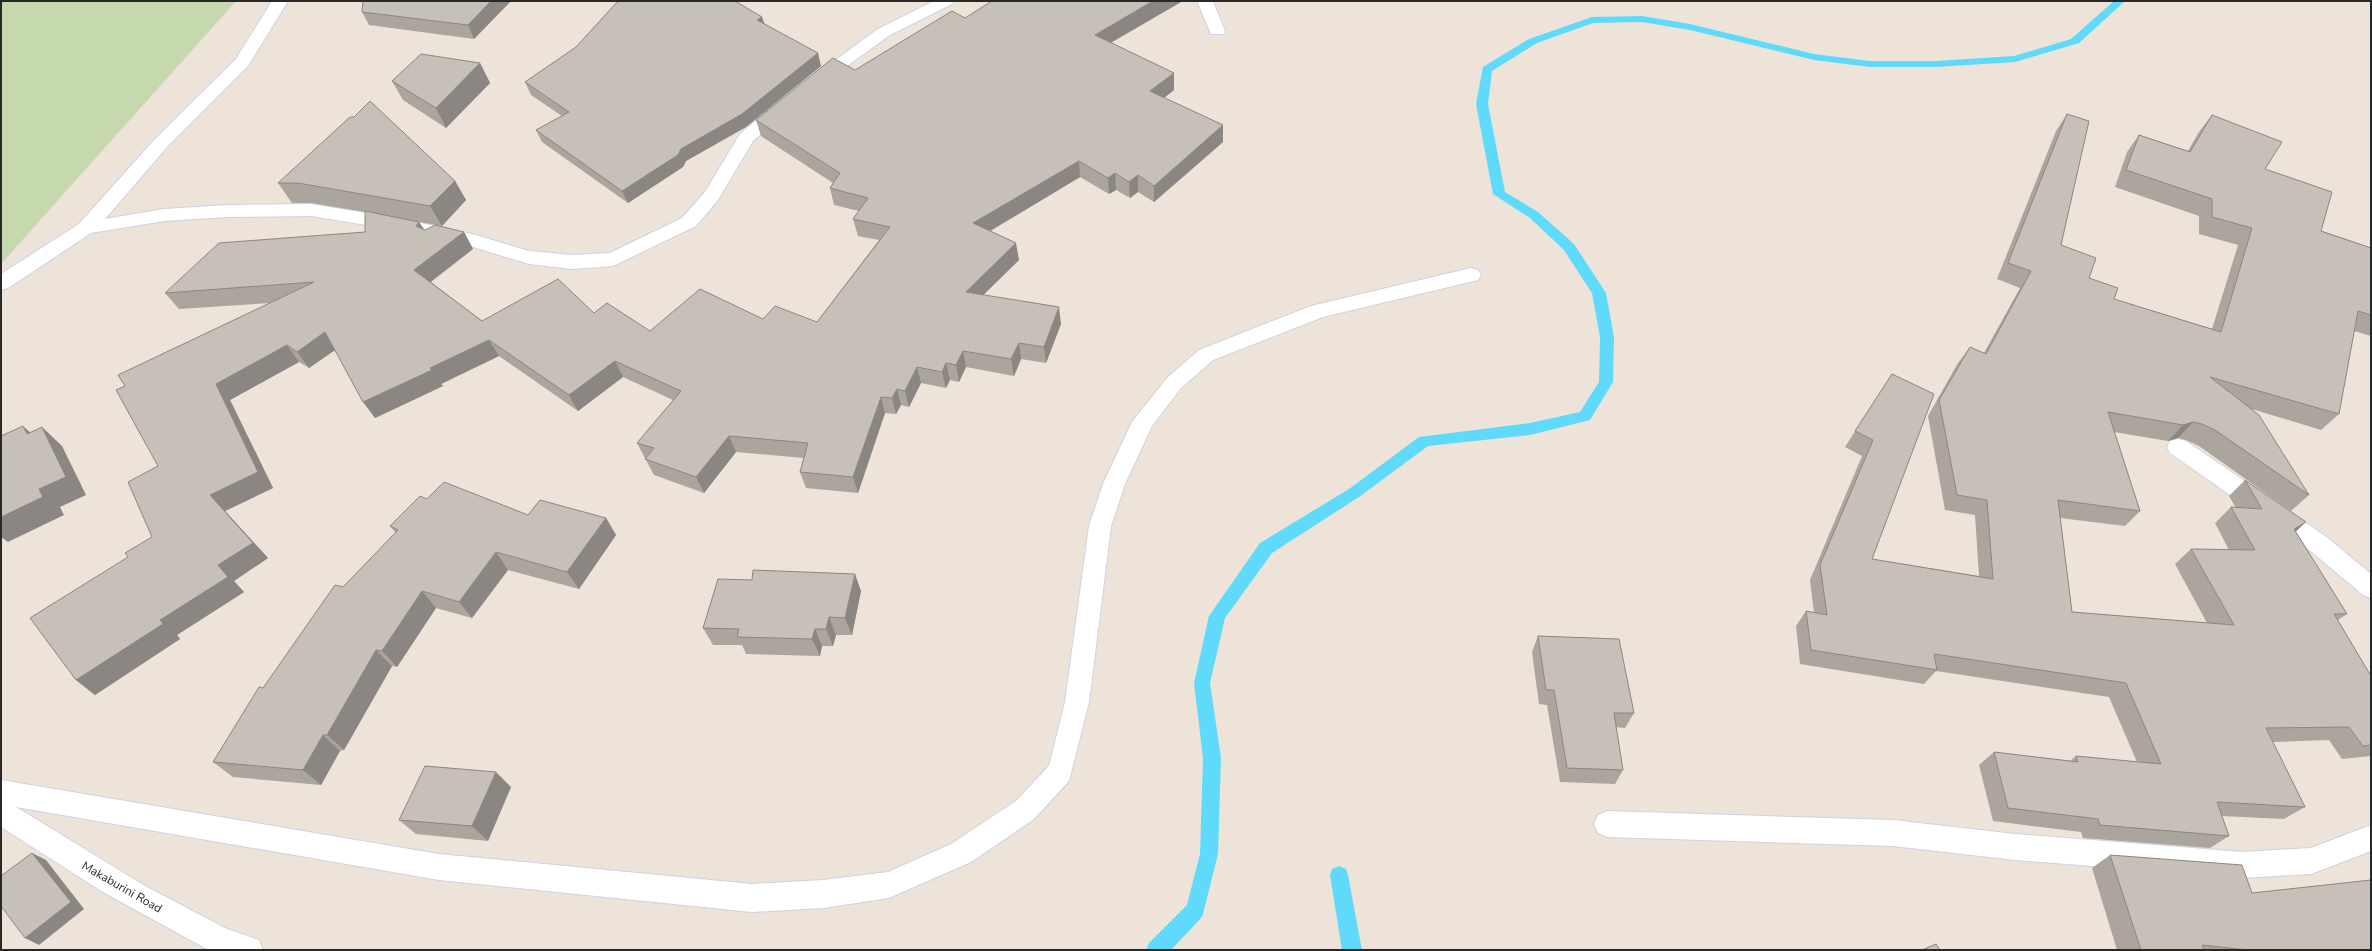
<svg xmlns="http://www.w3.org/2000/svg" width="2372" height="951" font-family="'Nunito Sans',sans-serif">
	<style>
		.cemetery { fill: #c5d8ae }
		.lines { fill: none; stroke-linecap: round; stroke-linejoin: round }
		.stream { fill: #60dafa; fill-rule: evenodd }
		.minor-casing { stroke: #cdd3e3; stroke-width: 2 }
		.minor { fill: #fff; fill-rule: evenodd }
		.wall { fill: #aba59e }
		.shaded-wall { fill: #8b8681 }
		.building { fill: #c7c0b8; stroke: #8b8681 }
		.labels { text-anchor: middle; stroke-width: 3; stroke-linejoin: round; paint-order: stroke }
		.near-street-label { font-size: 12px; fill: #282828; stroke: #fff }
	</style>
	<rect width="100%" height="100%" fill="#ede3d8"/>
	<path class="cemetery" d="M1 1H236L1 264Z"/>
	<g class="lines">
		<path class="stream" d="M2114 1H2125L2079 43 2015 62 1936 67H1870L1814 60 1690 30 1642 22 1593 23 1537 43 1492 71 1488 104 1505 192 1538 212 1574 244 1606 293 1614 337 1613 382 1590 420 1530 435 1428 446 1359 497 1272 553 1225 618 1210 683 1221 758 1218 854 1204 910 1202 917 1171 950H1146L1149 943 1187 905 1200 854 1203 758 1194 683 1209 616 1260 543 1349 489 1419 437 1530 423 1580 412 1599 382 1600 337 1592 293 1564 250 1530 218 1493 194 1476 104 1483 67 1529 39 1592 17 1642 16 1690 24 1814 54 1870 61H1936L2014 56 2071 39Z
			M1339 866 1346 869 1348 875 1362 950H1342L1330 875 1332 869Z"/>
		<defs>
			<path id="minor" d="M272 1H288L248 66 167 147 105 219 164 209 228 205 311 204 397 218 472 234 529 251 572 255 610 253 682 218 705 192 740 134 775 104H787L790 108 753 141 718 200 696 226 613 266 572 269 529 264 470 246 397 230 311 216 228 217 164 221 91 233 8 288 1 290V274L79 224 155 139 236 59Z
				M934 1H954L952 4 890 35 822 84H810L808 80 878 29Z
				M1197 1H1213L1225 31 1223 34H1211Z
				M1471 268 1478 270 1481 275 1478 280 1323 317 1213 360 1181 388 1152 426 1125 484 1111 526 1089 702 1069 781 1034 819 971 862 889 898 823 908 752 912 439 880 16 807 145 886 225 928 259 940 263 950H210L205 948 103 892 1 827V780L439 854 752 884 823 880 888 872 951 844 1016 801 1049 766 1065 702 1089 526 1103 484 1132 422 1167 378 1199 350 1311 306Z
				M2178 439 2186 441 2328 538 2371 574V598L2363 595 2312 552 2170 453 2167 447 2170 441Z
				M1607 811 1893 820 2015 834 2242 852 2311 848 2371 825V851L2311 874 2242 878 2015 860 1893 846 1607 837 1598 833 1594 824 1598 815Z"/>
		</defs>
		<use href="#minor" class="minor-casing"/>
		<use href="#minor" class="minor"/>
	</g>
	<path class="wall" d="M363 1H511L474 39 369 25 362 12Z
		M992 1H1181V2L1111 43 1174 90 1164 98 1223 125V142L1154 202 1138 192 1130 198 1116 190 1109 194 1080 177 990 231 1019 260 983 295 1061 324 1046 363 1021 359 1014 376 966 367 959 382 950 380 946 388 921 383 909 407 901 405 896 414 885 413 858 493 806 488 800 472 804 458 736 452 704 493 654 475 637 443 673 400 623 377 578 411 499 356 441 384 443 386 375 418 335 350 309 368 299 362 230 400 273 488 225 511 268 558 234 581 244 592 177 635 180 639 95 695 76 680 128 557 152 537 158 466 125 386 270 303 179 309 165 293 365 232V212L311 203H292L278 183 455 181 466 200 442 226 419 222 424 229 425 230 464 232 473 249 431 282 482 321 594 313 650 331 763 319 817 322 879 240 858 236 853 219 859 211 834 205 830 188 833 183 761 136 756 120 855 70 965 18Z
		M762 17 764 23 821 66 746 127 686 161 683 167 628 203 542 142 536 130 562 116 531 95 525 82Z
		M480 63 490 83 446 128 403 100 392 81Z
		M2067 114 2061 245 2089 278 2114 299 2212 329 2238 245 2199 234V216L2115 187 2127 152 2139 135 2188 151 2199 132 2212 115 2265 169 2321 231 2371 248V336L2354 331 2339 414 2321 430 2252 409 2309 495 2291 511 2199 446 2186 440 2178 438 2168 441 2114 432 2140 511 2125 526 2060 518 2072 612 2207 623 2175 564 2191 549 2229 550 2215 523 2231 507 2236 508 2229 496 2245 480 2296 532 2347 614 2338 620 2371 676V756L2342 759 2329 740 2272 742 2305 807 2284 819 2222 816 2229 836 2210 848 2083 838 2081 832 1993 821 1979 765 1994 752 2070 761 2076 756 2137 762 2109 697 1936 671 1924 684 1800 664 1796 626 1806 611 1814 613 1810 580 1862 456 1845 447 1892 374 1872 559 1979 576 1975 515 1945 510 1928 416 1958 363 1970 347 1984 353 2020 288 1997 279 2056 131Z
		M427 499 528 515 606 518 616 535 579 589 508 570 472 618 436 608 397 667 392 666 344 750 340 751 321 785 233 777 213 762 263 688 343 587 396 533 390 526Z
		M861 591 852 635H836L833 646H822L820 656 746 654 742 645H713L703 628Z
		M1538 636 1634 713 1625 728 1616 727 1623 770 1615 784 1560 782 1547 705 1539 704 1532 652Z
		M511 787 488 841 416 834 399 820Z
		M2110 855 2252 893 2371 950H2117L2092 868Z"/>
	<path class="shaded-wall" d="M491 1H511L474 39 468 25Z
		M1153 1H1181V2L1096 51 1095 35Z
		M762 17 766 29 757 20Z
		M818 53 821 66 746 127 686 161 683 167 628 203 622 191Z
		M480 63 490 83 446 128 436 108Z
		M1174 73V90L1151 108 1150 91Z
		M1223 125V142L1154 202V186Z
		M1079 161 1080 177 975 240 973 223Z
		M1115 173 1116 190 1109 194 1108 178Z
		M1138 175V192L1130 198 1129 182Z
		M455 181 466 200 442 226 430 206Z
		M419 222 429 239 416 226Z
		M464 232 473 249 425 286 414 270Z
		M1016 243 1019 260 969 309 966 292Z
		M1059 307 1061 324 1046 363 1044 347Z
		M325 332 338 348 309 368 297 352Z
		M489 340 499 356 441 384 443 386 375 418 363 402 430 368Z
		M1019 343 1021 359 1014 376 1011 359Z
		M287 345 299 362 230 400 273 488 225 511 268 558 234 581 244 592 177 635 180 639 95 695 76 680 160 620 218 565 210 495 216 384Z
		M963 351 966 367 959 382 956 365Z
		M615 361 623 377 578 411 569 395Z
		M946 363 950 380 946 388 942 372Z
		M917 367 921 383 909 407 905 391Z
		M897 389 901 405 896 414 892 398Z
		M881 397 885 413 858 493 853 477Z
		M2193 422 2178 438 2168 441 2183 425Z
		M23 426 44 445 27 434Z
		M42 427 62 446 86 495 60 507 64 515 8 542 1 537V517L39 489Z
		M729 436 736 452 704 493 696 477Z
		M606 518 616 535 579 589 567 572Z
		M2306 522 2289 538 2294 529Z
		M496 552 508 570 472 618 459 602Z
		M855 574 861 591 852 635 845 618Z
		M422 591 436 608 397 667 382 651Z
		M829 617 836 635 833 646 826 629Z
		M815 629 822 646 820 656 812 639Z
		M376 650 392 666 344 750 327 735Z
		M323 735 340 751 321 785 303 770Z
		M496 772 511 787 488 841 472 826Z
		M32 853 46 860 84 909 39 945 25 938Z"/>
	<path class="building" d="M363 1H491L468 25 362 12Z
		M618 1H735L762 17 757 20 818 53 742 114 681 149 678 155 622 191 536 130 569 112 525 82 576 47Z
		M992 1H1153L1095 35 1174 73 1150 91 1223 125 1154 186 1138 175 1129 182 1115 173 1108 178 1079 161 973 223 1016 243 966 292 1059 307 1044 347 1019 343 1011 359 963 351 956 365 946 363 942 372 917 367 905 391 897 389 892 398 881 397 853 477 800 472 808 443 729 436 696 477 645 459 654 448 637 443 681 391 615 361 569 395 489 340 430 368 432 370 363 402 325 332 297 352 287 345 216 384 258 472 210 495 253 543 218 565 228 577 160 620 163 624 76 680 30 618 128 557 125 553 152 537 128 482 158 466 116 390 125 386 118 375 314 282 165 293 219 243 365 232V211L419 222 416 226 425 230 435 225 464 232 414 270 482 321 558 279 594 313 607 303 650 331 700 289 763 319 775 306 817 322 890 227 853 219 868 198 830 188 840 173 756 120 833 58 855 70 952 11 965 18Z
		M421 54 480 63 436 108 392 81Z
		M370 101 455 181 430 206 298 183H278L350 117H354Z
		M2067 114 2089 121 2061 245 2096 258 2089 278 2118 288 2114 299 2221 332 2252 228 2212 217V199L2126 170 2139 135 2190 152 2212 115 2282 142 2265 169 2332 192 2321 231 2371 248V315L2358 311 2339 414 2210 377 2259 415 2309 495 2215 430 2202 424 2193 422 2183 425 2108 412 2140 511 2058 500 2072 612 2234 625 2191 549 2255 550 2231 507 2262 509 2245 480 2306 522 2294 529 2347 614H2334L2371 676V745L2363 746 2349 727 2266 728 2305 807 2217 802 2229 836 2100 825 2098 819 2008 808 1994 752 2078 762 2076 756 2161 764 2126 683 1934 654 1937 670 1811 650 1806 611 1827 615 1820 565 1873 440 1855 431 1892 374 1934 394 1872 559 1993 579 1987 500 1957 495 1939 400 1970 347 1986 354 2031 271 2008 263Z
		M23 426 27 434 42 427 66 477 39 489 43 497 1 517V436Z
		M444 482 528 515 540 500 606 518 567 572 496 552 459 602 422 591 382 651 376 650 327 735H323L303 770 213 762 259 687 263 688 335 585 343 587 398 530 390 526 420 496 427 499Z
		M753 570 855 574 845 618 829 617 826 629H815L812 639 737 637 739 629 703 628 718 579 752 580Z
		M1538 636 1619 639 1634 713H1614L1623 770 1567 768 1554 690H1546Z
		M425 766 496 772 472 826 399 820Z
		M32 853 71 902 25 938 1 906V876Z
		M2110 855 2242 865 2252 893 2371 880V950H2248L2202 945 2204 950H2141Z
		M1936 944 1940 950H1922Z"/>
	<g class="labels">
		<g class="near-street-label">
			<text transform="translate(122 887) rotate(30)" y="4">Makaburini Road</text>
		</g>
	</g>
	<rect width="2372" height="951" fill="none" stroke="#282828" stroke-width="4"/>
</svg>
